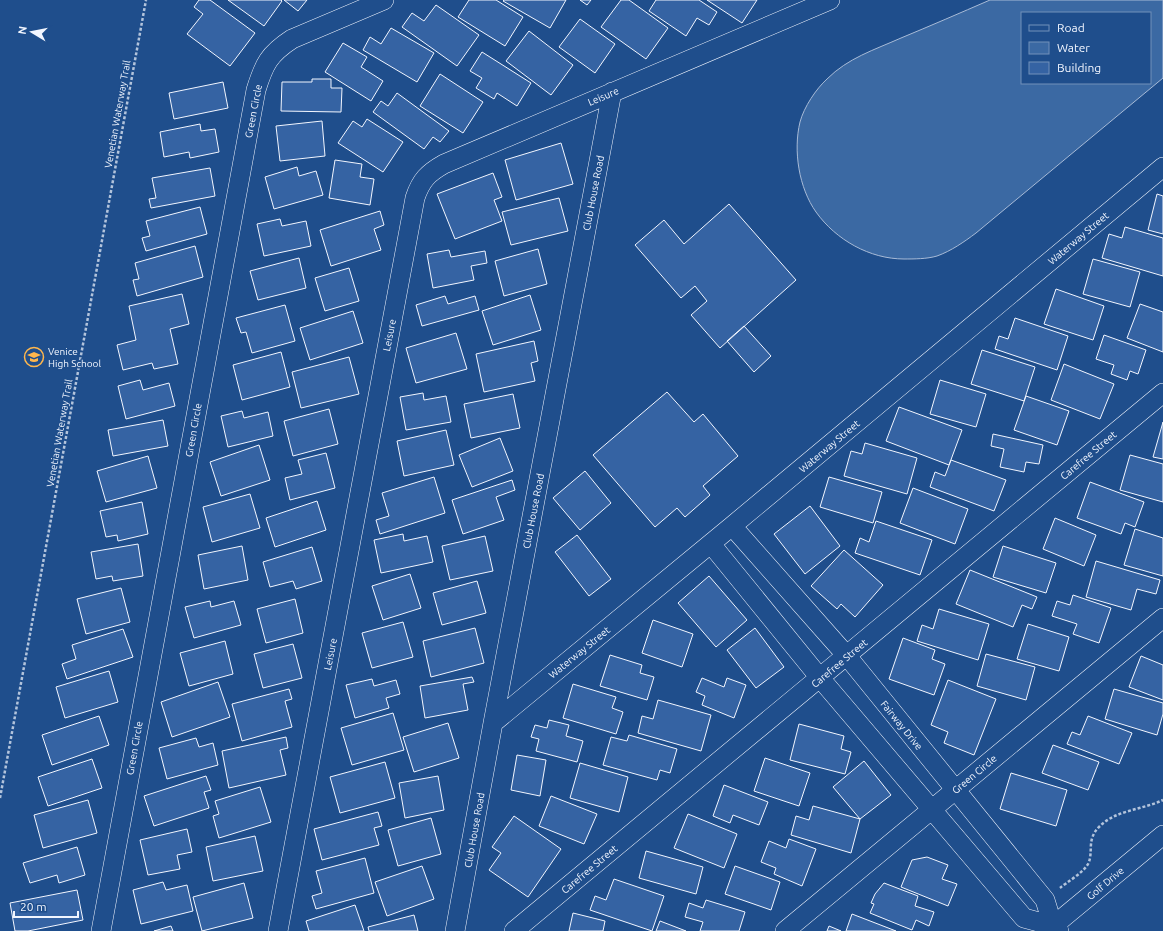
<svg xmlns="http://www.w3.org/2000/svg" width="1163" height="931" font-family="Ubuntu,sans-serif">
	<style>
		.water { fill: #3b69a3; stroke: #a8bbd7; fill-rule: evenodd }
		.building { fill: #3563a3; stroke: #f2f6ff }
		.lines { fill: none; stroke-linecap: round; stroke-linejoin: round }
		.minor-casing { stroke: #f2f6ff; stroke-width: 20 }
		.path { stroke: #b3c4dc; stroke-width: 2.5; stroke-dasharray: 3 2; stroke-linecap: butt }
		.minor { stroke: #1f4e8c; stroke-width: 19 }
		.labels { text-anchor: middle; stroke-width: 3; stroke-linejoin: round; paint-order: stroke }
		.street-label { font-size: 10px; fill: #f2f6ff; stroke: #1f4e8c }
		.poi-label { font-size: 10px; fill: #f2f6ff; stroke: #1f4e8c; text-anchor: start }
	</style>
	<rect width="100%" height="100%" fill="#1f4e8c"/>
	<path class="water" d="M990 0H1163V78L976 233C964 242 951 251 937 256 927 259 914 259 904 259 870 259 836 240 816 212 799 188 793 151 800 122 804 107 816 89 827 79 848 58 874 50 901 38 930 26 960 13 990 0ZM1022 13H1150V83H1022Z"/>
	<path class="building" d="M199 0H210L255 33 230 66 187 34 203 14 194 7Z
		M228 0H281L282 1 264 26Z
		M284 0H307L298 11Z
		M469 0H496L523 17 505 46 458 17Z
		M504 0H566L550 28 503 1Z
		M580 0H591L587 5Z
		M621 0H629L668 28 646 59 601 27Z
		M656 0H699L717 12 709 25 697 18 686 36 649 11Z
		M707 0H757L742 23Z
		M436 5 479 35 457 66 402 27 412 13 424 21Z
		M580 19 615 44 595 73 559 47Z
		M391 28 434 53 417 82 363 50 370 37 381 44Z
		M529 31 573 65 551 95 506 61Z
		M343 43 367 57 361 67 383 81 371 101 325 72Z
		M482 52 531 83 517 106 497 93 494 99 476 88 482 78 470 71Z
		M440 74 483 102 463 133 420 106Z
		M312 79H331V88H342L341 112 281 111 282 82H312Z
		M223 82 228 108 174 119 169 93Z
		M397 93 449 131 440 142 433 137 424 149 373 112 381 101 388 106Z
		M367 119 403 142 383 172 338 143 353 121 362 127Z
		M322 121 325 156 280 161 276 126Z
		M200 124 201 131 215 129 219 152 190 158 189 152 164 157 160 132Z
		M561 143 573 184 516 200 505 160Z
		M335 160 362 164 360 177 374 179 370 205 329 198Z
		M297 167 299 176 316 171 323 195 274 209 265 177Z
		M210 168 215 196 151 208 149 199 156 198 152 178Z
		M493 173 502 197 494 200 502 221 455 239 437 194Z
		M1157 194 1163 196V234L1148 230Z
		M559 198 568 231 511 245 502 212Z
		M729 204 796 280 720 348 691 315 707 301 695 286 681 298 635 245 664 220 684 244Z
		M200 207 207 234 146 251 142 238 150 236 146 221Z
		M380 211 384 225 374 229 381 250 331 266 320 230Z
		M280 219 282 226 306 221 311 246 264 256 257 224Z
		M1125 227 1163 238V276L1102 258 1109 234 1122 238Z
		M195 246 203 277 137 296 133 280 139 279 135 263Z
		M538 249 547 284 504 296 495 261Z
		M449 250 451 257 485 251 487 263 471 266 474 280 433 288 427 254Z
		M299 258 306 288 258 300 250 271Z
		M1093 259 1140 272 1130 307 1083 294Z
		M349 268 359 301 325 311 315 278Z
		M1056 289 1104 306 1093 340 1044 324Z
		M182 294 189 324 170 329 178 364 154 369 152 363 123 370 117 345 136 340 129 306Z
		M530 295 541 330 493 345 482 311Z
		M445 296 448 304 475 296 479 310 422 326 416 305Z
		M1140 304 1163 312V352L1127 338Z
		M285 305 295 341 252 353 246 332 241 333 236 318Z
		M353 311 363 343 310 360 300 328Z
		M1015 318 1068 336 1057 370 995 349 999 336 1008 339Z
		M744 326 771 356 754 372 727 341Z
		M456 333 467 369 416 383 406 348Z
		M1104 335 1146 350 1138 374 1130 371 1127 380 1111 374 1114 365 1096 359Z
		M534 341 538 361 531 363 535 381 484 392 476 354Z
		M982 350 1035 367 1024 401 971 384Z
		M281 352 290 387 242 400 233 365Z
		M349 357 359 394 301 408 292 372Z
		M1064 364 1114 384 1100 419 1051 400Z
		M140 380 143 390 169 383 175 406 126 419 118 386Z
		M940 380 986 394 976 427 930 414Z
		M667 392 694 422 703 414 738 456 703 486 710 495 685 517 677 508 655 527 593 455Z
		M423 393 424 400 446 396 451 422 406 430 400 397Z
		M513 394 520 428 471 438 464 404Z
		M1026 396 1069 411 1057 445 1014 430Z
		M899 407 962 430 949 465 886 441Z
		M329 409 338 444 293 456 284 421Z
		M242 411 244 418 268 412 273 436 228 447 221 416Z
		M163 420 168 446 113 456 108 430Z
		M1163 422V459L1153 457Z
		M446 430 454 465 404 476 397 441Z
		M993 434 1043 445 1039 464 1026 462 1024 472 1000 467 1004 449 991 446Z
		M500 438 513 471 472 487 459 455Z
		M865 443 917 458 907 494 844 476 851 451 862 454Z
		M259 445 270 480 221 496 210 462Z
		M326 453 335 488 290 500 285 478 302 474 298 460Z
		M1130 455 1163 464V502L1120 490Z
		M148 456 157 488 106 502 97 471Z
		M951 460 1006 480 994 511 930 487 935 472 945 476Z
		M585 471 611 503 580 530 553 498Z
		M434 477 445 513 380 534 376 520 389 516 382 493Z
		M829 477 882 492 873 523 820 507Z
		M512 480 515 490 496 497 504 520 463 534 452 500Z
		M1090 482 1144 502 1135 527 1125 523 1121 534 1077 518Z
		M913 488 968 509 955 544 900 523Z
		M250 494 260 528 212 542 203 507Z
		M317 501 326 530 275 547 266 518Z
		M142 502 148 534 118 541 117 535 106 537 100 511Z
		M810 506 840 546 805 574 774 534Z
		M1055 518 1096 535 1084 566 1043 549Z
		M876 521 932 540 920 575 855 553 860 538 869 542Z
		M1135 529 1163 538V576L1124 565Z
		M403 534 404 541 427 536 433 562 381 573 374 540Z
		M577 535 611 579 589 596 555 552Z
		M485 536 493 571 450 580 442 546Z
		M138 544 143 576 113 581 112 576 96 579 91 552Z
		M242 546 248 580 204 589 198 555Z
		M1003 546 1056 563 1046 593 993 577Z
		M312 547 322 581 296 589 293 581 270 587 263 562Z
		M844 550 883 585 855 617 841 604 837 609 811 586Z
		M1096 561 1160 580 1156 594 1137 589 1131 610 1086 597Z
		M970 570 1037 597 1032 609 1022 605 1013 627 956 604Z
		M410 574 421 608 383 620 372 586Z
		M709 576 747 620 716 647 678 603Z
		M477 581 486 613 442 625 433 593Z
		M121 588 130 622 86 634 77 599Z
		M1073 595 1111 608 1099 643 1073 634 1077 624 1052 616 1057 601 1070 605Z
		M295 599 303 633 266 643 257 609Z
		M210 601 211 607 234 601 241 625 194 638 185 607Z
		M939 609 989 624 978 660 917 641 922 625 933 629Z
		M653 620 693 634 682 667 642 653Z
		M403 622 413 657 372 668 362 633Z
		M1028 624 1069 637 1059 671 1017 659Z
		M475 628 484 663 431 677 423 641Z
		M755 628 784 667 756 688 727 650Z
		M123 629 133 657 67 679 62 664 76 659 72 645Z
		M903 638 935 650 932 659 945 664 934 695 889 679Z
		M225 641 233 674 189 686 180 653Z
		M293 644 302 678 263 688 254 654Z
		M986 654 1035 667 1026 700 977 686Z
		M610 655 642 665 640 673 654 677 647 700 600 686Z
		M1141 656 1163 665V700L1129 687Z
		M109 671 118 702 65 718 56 687Z
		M472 677 474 682 463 684 468 710 425 718 420 686Z
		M702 678 724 687 727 678 746 685 734 718 702 705 705 696 696 692Z
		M372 679 374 686 396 680 400 694 386 698 389 708 355 718 346 685Z
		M948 680 996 699 974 755 944 743 948 732 931 725Z
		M218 682 230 717 172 737 161 702Z
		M573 684 616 697 612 708 623 712 616 734 563 718Z
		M289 689 292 699 285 701 292 727 242 741 232 704Z
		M1114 689 1163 703V714L1157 735 1105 719Z
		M658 700 711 715 701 751 638 733 642 716 653 719Z
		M393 713 404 750 352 765 341 728Z
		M99 716 109 745 52 765 42 735Z
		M1088 716 1132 733 1119 764 1067 744 1072 732 1080 735Z
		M549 720 569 725 566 736 583 741 577 762 536 751 539 739 531 737 535 725 547 728Z
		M448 723 459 758 414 772 403 737Z
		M799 724 844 736 841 749 851 752 845 774 790 760Z
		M629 735 677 749 670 773 660 770 657 780 603 765 611 737 627 741Z
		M286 737 288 748 280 750 286 775 229 788 222 751Z
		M196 738 199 747 213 743 218 765 167 779 159 748Z
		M1053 745 1099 762 1088 790 1042 773Z
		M517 755 546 760 540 796 511 790Z
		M765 758 810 773 799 806 754 791Z
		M92 759 102 788 48 806 38 777Z
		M864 761 891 795 860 819 833 787Z
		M385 762 395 798 340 813 330 777Z
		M580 763 628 777 619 812 570 798Z
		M1011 773 1067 790 1056 826 1000 809Z
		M206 776 211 790 204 792 209 808 154 826 144 796Z
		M438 776 444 810 405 818 399 783Z
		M724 785 768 802 759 825 733 815 730 823 713 816Z
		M260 787 271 822 219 838 213 816 219 814 215 801Z
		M551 796 597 814 584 844 539 826Z
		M88 800 97 833 43 848 34 815Z
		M813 806 860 819 851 853 791 835 796 816 809 820Z
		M378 812 382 826 374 828 379 845 322 860 314 829Z
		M688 814 737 834 724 868 674 848Z
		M514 816 561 849 528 897 489 870 501 853 492 847Z
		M431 818 441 854 398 866 388 830Z
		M187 829 192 852 177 855 180 869 148 875 140 840Z
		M255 836 263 871 213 881 206 847Z
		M789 839 816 849 802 886 774 874 776 868 761 862 769 841 786 848Z
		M77 847 85 875 59 883 57 875 30 883 23 863Z
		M646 851 703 867 696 894 639 878Z
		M927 857 948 865 942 879 957 884 948 906 901 887 912 860Z
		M365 858 374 893 316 909 312 896 322 893 316 871Z
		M422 866 434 899 387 916 375 882Z
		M735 866 780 882 771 910 725 894Z
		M614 879 664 896 652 931 590 910 595 896 606 900Z
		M163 882 166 890 187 885 193 911 141 924 133 890Z
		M244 883 253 918 202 931 193 897Z
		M884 883 918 896 915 906 934 912 929 926 916 920 912 930 870 913 874 904 871 903 875 894Z
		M77 890 83 920 28 931H15L10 903Z
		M706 900 745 912 739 931H700L703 922 685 917 689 903 703 908Z
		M355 905 364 931H309L306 921Z
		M573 913 605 921 603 931H569Z
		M852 914 896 931H846Z
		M414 915 418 931H369L368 927Z
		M660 921 686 931H656Z
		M171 926 173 931H154Z
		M829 926 841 931H827Z"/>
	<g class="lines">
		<defs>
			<path id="minor" d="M732 526 847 656 1045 900 1053 926 1059 931
				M711 544 820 678 1024 918 1053 926
				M493 723 732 526 1163 167
				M101 931 256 90C264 64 269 54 292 39L384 0
				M278 931 415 198C421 180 428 173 444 164L830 0
				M455 931 493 723 612 92
				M514 931 1163 393
				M785 931 1163 618
				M1047 931 1163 835"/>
		</defs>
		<use href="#minor" class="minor-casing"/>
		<path class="path" d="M0 798 146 0
			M1060 888C1067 882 1083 873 1088 864 1094 852 1086 840 1099 827 1115 810 1142 810 1163 800"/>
		<use href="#minor" class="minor"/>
	</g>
	<defs>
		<symbol id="school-ring" viewBox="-11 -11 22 22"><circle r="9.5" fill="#1f4e8c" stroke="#ffb74d" stroke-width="1.5"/><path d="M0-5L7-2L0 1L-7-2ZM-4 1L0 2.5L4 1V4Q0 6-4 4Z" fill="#ffb74d"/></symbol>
	</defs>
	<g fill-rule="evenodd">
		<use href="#school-ring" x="23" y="346" width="22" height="22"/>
	</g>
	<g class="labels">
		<g class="street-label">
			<text transform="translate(603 96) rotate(-23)" y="4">Leisure</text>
			<text transform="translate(253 111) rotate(-79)" y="4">Green Circle</text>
			<text transform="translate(117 114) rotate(-80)" y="4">Venetian Waterway Trail</text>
			<text transform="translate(593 193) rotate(-79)" y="4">Club House Road</text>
			<text transform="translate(1078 238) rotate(-40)" y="4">Waterway Street</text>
			<text transform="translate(389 335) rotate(-79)" y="4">Leisure</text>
			<text transform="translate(193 430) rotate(-80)" y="4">Green Circle</text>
			<text transform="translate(59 433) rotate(-80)" y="4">Venetian Waterway Trail</text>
			<text transform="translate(829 446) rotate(-40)" y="4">Waterway Street</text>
			<text transform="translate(1088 455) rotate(-40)" y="4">Carefree Street</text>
			<text transform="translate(533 511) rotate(-79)" y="4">Club House Road</text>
			<text transform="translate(579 652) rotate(-39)" y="4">Waterway Street</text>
			<text transform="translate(330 654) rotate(-79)" y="4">Leisure</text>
			<text transform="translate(839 663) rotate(-40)" y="4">Carefree Street</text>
			<text transform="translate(902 725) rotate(51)" y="4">Fairway Drive</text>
			<text transform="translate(134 748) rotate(-80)" y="4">Green Circle</text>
			<text transform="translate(974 774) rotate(-40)" y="4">Green Circle</text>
			<text transform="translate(474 830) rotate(-80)" y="4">Club House Road</text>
			<text transform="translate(589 869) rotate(-40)" y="4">Carefree Street</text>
			<text transform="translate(1105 883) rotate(-40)" y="4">Golf Drive</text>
		</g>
		<g class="poi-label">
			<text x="48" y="355">Venice<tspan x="48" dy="12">High School</tspan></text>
		</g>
	</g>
	<rect x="1021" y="12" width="130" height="72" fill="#1f4e8c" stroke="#7391ba"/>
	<rect x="1029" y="25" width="20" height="6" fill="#1f4e8c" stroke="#7391ba"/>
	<text x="1057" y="32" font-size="12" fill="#f2f6ff">Road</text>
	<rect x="1029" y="42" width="20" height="12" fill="#3b69a3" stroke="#7391ba"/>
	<text x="1057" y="52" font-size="12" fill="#f2f6ff">Water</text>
	<rect x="1029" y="62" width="20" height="12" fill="#3563a3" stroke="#7391ba"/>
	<text x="1057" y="72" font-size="12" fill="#f2f6ff">Building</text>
	<g transform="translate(32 32) rotate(280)" stroke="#1f4e8c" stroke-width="3" paint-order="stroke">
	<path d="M0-3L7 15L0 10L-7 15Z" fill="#f2f6ff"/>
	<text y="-6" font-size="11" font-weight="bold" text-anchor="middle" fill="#f2f6ff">N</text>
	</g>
	<path d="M14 911v6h64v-6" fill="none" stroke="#f2f6ff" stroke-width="2"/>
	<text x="20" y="911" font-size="12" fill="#f2f6ff" stroke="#1f4e8c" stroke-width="3" paint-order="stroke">20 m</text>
</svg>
